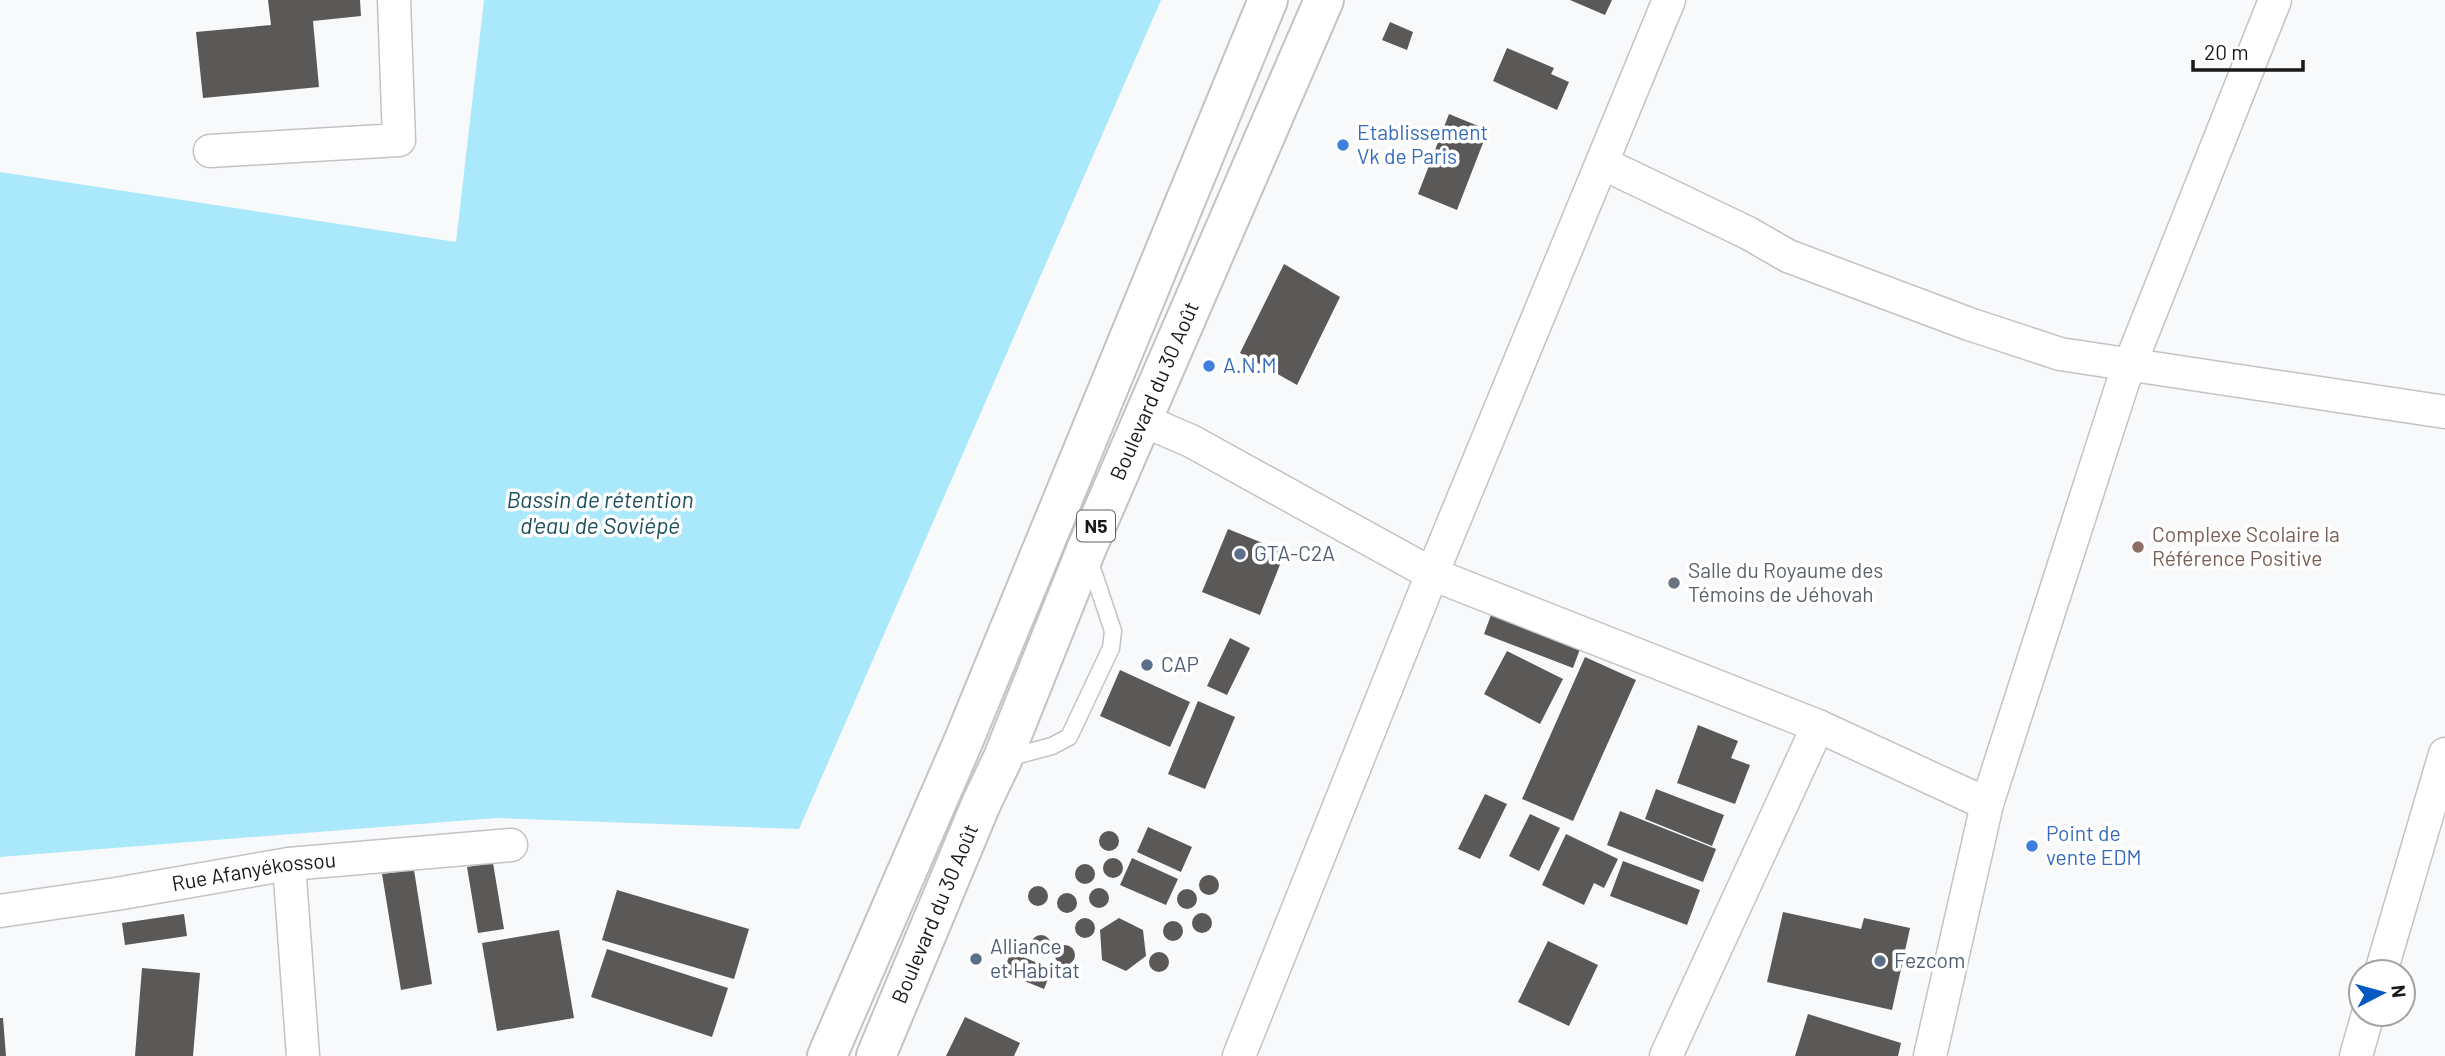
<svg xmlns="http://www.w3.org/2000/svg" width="2445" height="1056" font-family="Barlow,sans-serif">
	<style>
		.water { fill: #aae8fb }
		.building { fill: #5b5958 }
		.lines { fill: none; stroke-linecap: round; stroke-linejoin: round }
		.lane-casing { stroke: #c2c3c5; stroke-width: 19 }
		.street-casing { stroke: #c2c3c5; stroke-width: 35 }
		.highway-casing { stroke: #c2c3c5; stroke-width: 42 }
		.lane { stroke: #fff; stroke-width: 16 }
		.street { stroke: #fff; stroke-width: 32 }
		.highway { stroke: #fff; stroke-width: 38 }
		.shop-dot { fill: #3f7fe0; stroke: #fff; stroke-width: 2.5 }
		.education-dot { fill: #8d6e63; stroke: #fff; stroke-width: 2.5 }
		.service-dot { fill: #5c6f8a; stroke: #fff; stroke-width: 2.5 }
		.worship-dot { fill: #6b7280; stroke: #fff; stroke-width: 2.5 }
		.labels { text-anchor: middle; stroke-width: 7; stroke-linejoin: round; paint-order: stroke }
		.shield { fill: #fff; stroke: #5e5e5f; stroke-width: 2 }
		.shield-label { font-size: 19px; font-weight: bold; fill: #19191a }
		.shop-label { font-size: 21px; fill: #366cbe; stroke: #fff; text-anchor: start }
		.street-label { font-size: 21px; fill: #19191a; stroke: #fff }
		.education-label { font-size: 21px; fill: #785e54; stroke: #fff; text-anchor: start }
		.service-label { font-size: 21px; fill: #4e5e75; stroke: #fff; text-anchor: start }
		.worship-label { font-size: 21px; fill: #5b616d; stroke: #fff; text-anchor: start }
		.water-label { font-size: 23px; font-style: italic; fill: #1a4f5c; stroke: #fff }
	</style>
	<rect width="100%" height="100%" fill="#f8f9fb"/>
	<path class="water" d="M484 0H1161L799 829 496 818 0 857V172L456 242Z"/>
	<path class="building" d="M268 0H360L361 16 313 21 319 87 203 98 196 32 271 25Z
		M1570 0H1612L1605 15Z
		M1390 22 1413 32 1407 50 1382 40Z
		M1507 48 1554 68 1551 74 1569 82 1557 110 1493 81Z
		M1449 114 1488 130 1457 210 1418 194Z
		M1284 264 1340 297 1297 385 1240 353Z
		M1228 529 1285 552 1260 615 1202 592Z
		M1494 607 1583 641 1573 668 1484 634Z
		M1230 638 1250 648 1227 695 1207 686Z
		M1507 651 1563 679 1540 724 1484 694Z
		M1585 657 1636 680 1573 821 1522 799Z
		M1120 670 1190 702 1170 747 1100 716Z
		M1198 701 1235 717 1205 789 1168 774Z
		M1698 725 1738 741 1731 758 1750 765 1735 804 1677 783Z
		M1656 789 1724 815 1712 846 1645 819Z
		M1485 794 1507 804 1480 859 1458 849Z
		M1620 811 1716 849 1703 882 1607 845Z
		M1530 814 1560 828 1539 871 1509 856Z
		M1148 827 1192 847 1181 872 1137 852Z
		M1099 841a10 10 0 1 1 20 0a10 10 0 1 1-20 0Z
		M1566 834 1618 859 1604 888 1594 883 1584 905 1542 885Z
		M1103 868a10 10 0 1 1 20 0a10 10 0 1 1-20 0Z
		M1132 858 1178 879 1166 905 1120 885Z
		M1623 861 1700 890 1687 925 1610 896Z
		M493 863 504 929 478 933 467 867Z
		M1075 874a10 10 0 1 1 20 0a10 10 0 1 1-20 0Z
		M414 870 432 984 401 990 382 874Z
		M1199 885a10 10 0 1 1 20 0a10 10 0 1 1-20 0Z
		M1028 896a10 10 0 1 1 20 0a10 10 0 1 1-20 0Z
		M1089 898a10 10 0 1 1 20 0a10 10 0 1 1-20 0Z
		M1177 899a10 10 0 1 1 20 0a10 10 0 1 1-20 0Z
		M617 890 749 929 734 979 602 940Z
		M1057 903a10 10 0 1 1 20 0a10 10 0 1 1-20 0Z
		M1783 912 1861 929 1864 918 1910 928 1892 1010 1767 982Z
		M1192 923a10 10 0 1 1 20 0a10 10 0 1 1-20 0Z
		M184 914 187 936 125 945 122 923Z
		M1075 928a10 10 0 1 1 20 0a10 10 0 1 1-20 0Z
		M1119 918 1143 930 1146 956 1126 971 1102 960 1100 930Z
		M1163 931a10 10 0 1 1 20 0a10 10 0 1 1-20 0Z
		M559 930 574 1018 497 1031 482 943Z
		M1031 945a10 10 0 1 1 20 0a10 10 0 1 1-20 0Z
		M1548 941 1598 965 1569 1026 1518 1002Z
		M1055 955a10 10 0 1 1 20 0a10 10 0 1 1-20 0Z
		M607 949 728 988 712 1037 591 997Z
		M1149 962a10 10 0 1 1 20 0a10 10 0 1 1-20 0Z
		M1011 952 1052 969 1044 989 1003 972Z
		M142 968 200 973 193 1056H135Z
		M1808 1014 1901 1043 1898 1056H1795Z
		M965 1017 1020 1043 1014 1056H946Z
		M0 1018H3L6 1056H0Z"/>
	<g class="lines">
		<defs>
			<path id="lane" d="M1007 758 1052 746 1069 737 1111 648 1113 631 1089 559"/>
			<g id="street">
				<path d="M210 151 399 140 394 0"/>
				<path d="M1602 163 1748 233 1788 256 1969 324 2060 354 2445 412"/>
				<path d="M1142 420 1191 441 1432 574 1818 726 1987 804"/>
				<path d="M289 864 303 1056"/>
				<path id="s1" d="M0 911 116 894 289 864 511 845"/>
				<path d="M2381 972 2445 754"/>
				<path d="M1239 1056 1432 574 1669 0"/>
				<path d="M1666 1056 1818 726"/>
				<path d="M1930 1056 1987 804 2123 382 2275 0"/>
				<path d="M2356 1056 2368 1014"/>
			</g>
			<g id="highway">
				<path d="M827 1056 963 742 1268 0"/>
				<path id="s2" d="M876 1056 981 804 1002 760 1086 550 1324 0"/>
			</g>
		</defs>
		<use href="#lane" class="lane-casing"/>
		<use href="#street" class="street-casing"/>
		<use href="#highway" class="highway-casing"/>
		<use href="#lane" class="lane"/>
		<use href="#street" class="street"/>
		<use href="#highway" class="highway"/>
	</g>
	<g class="shop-dot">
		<circle cx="1343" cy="145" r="7"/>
		<circle cx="1209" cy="366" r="7"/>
		<circle cx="2032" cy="846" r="7"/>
	</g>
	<circle class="education-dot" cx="2138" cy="547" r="7"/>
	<g class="service-dot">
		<circle cx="1240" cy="554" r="7"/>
		<circle cx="1147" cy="665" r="7"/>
		<circle cx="976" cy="959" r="7"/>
		<circle cx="1880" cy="961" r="7"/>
	</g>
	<circle class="worship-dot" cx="1674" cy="583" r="7"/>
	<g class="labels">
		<rect class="shield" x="1077" y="510.5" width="38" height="31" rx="5"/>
		<g class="shield-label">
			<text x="1096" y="533">N5</text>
		</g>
		<g class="shop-label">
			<text x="1357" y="140">Etablissement<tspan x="1357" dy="24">Vk de Paris</tspan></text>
			<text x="1223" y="373">A.N.M</text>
			<text x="2046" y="841">Point de<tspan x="2046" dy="24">vente EDM</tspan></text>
		</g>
		<g class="street-label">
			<text dy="7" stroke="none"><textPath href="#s2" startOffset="721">Boulevard du 30 Août</textPath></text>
			<text dy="7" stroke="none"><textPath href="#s1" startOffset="257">Rue Afanyékossou</textPath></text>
			<text dy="7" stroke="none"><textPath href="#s2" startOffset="154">Boulevard du 30 Août</textPath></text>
		</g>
		<g class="education-label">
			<text x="2152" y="542">Complexe Scolaire la<tspan x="2152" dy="24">Référence Positive</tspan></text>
		</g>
		<g class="service-label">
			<text x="1254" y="561">GTA-C2A</text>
			<text x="1161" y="672">CAP</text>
			<text x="990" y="954">Alliance<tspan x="990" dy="24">et Habitat</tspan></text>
			<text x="1894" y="968">Fezcom</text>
		</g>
		<g class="worship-label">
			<text x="1688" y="578">Salle du Royaume des<tspan x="1688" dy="24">Témoins de Jéhovah</tspan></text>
		</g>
		<g class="water-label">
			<text x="600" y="508">Bassin de rétention<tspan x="600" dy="26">d'eau de Soviépé</tspan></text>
		</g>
	</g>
	<g transform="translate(2382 993) rotate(84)"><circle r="33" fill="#ffffff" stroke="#a3a3a3" stroke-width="2"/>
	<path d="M0-5L12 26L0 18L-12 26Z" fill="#0458c2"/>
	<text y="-10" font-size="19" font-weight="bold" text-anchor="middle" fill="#19191a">N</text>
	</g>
	<path d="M2193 60v10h110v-10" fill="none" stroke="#19191a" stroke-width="3.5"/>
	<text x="2204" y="60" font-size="21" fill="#19191a" stroke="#ffffff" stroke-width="5" paint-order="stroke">20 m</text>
</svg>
